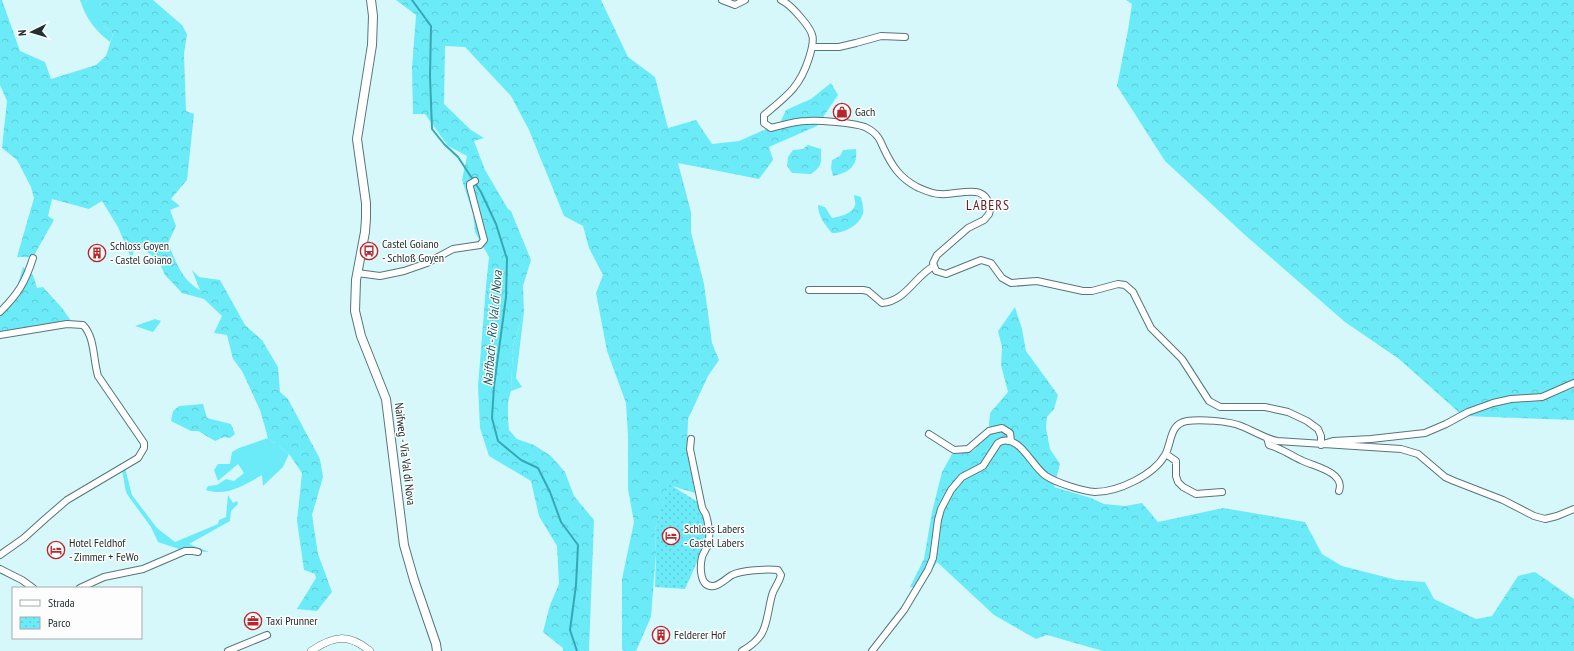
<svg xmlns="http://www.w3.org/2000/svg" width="1574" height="651" font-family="'PT Sans Narrow',sans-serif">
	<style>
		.green { fill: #6bebf8 }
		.forest { fill: url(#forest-crowns) }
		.park { fill: url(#park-dots) }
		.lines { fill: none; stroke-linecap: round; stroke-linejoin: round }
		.stream { stroke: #35a8b3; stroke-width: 2 }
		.minor-casing { stroke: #587579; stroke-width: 8 }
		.tertiary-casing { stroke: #587579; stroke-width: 8 }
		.secondary-casing { stroke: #587579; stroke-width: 10 }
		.minor { stroke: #fff; stroke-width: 6 }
		.tertiary { stroke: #fff; stroke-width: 7 }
		.secondary { stroke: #fff; stroke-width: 8 }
		.labels { text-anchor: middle; stroke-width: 3; stroke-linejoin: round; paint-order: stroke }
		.poi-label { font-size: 12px; fill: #222f30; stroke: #fdfdfd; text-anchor: start }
		.street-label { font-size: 12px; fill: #222f30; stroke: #fdfdfd }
		.water-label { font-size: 13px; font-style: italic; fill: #18575d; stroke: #fdfdfd }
		.quarter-label { font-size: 14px; letter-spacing: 1px; fill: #621d1c; stroke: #fdfdfd }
	</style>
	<defs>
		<pattern id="forest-crowns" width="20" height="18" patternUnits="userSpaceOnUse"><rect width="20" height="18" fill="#6bebf8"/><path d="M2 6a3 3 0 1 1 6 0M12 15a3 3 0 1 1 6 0" fill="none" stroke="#5ccad5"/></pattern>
		<pattern id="park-dots" width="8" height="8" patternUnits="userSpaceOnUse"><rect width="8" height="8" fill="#6bebf8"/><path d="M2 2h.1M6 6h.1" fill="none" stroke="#5ccad5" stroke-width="1.8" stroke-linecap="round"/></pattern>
	</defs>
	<rect width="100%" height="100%" fill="#d7f8fb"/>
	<path class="green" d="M80 0H86L87 3H99L103 9V25L113 34 110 42C94 29 87 20 80 0Z
		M524 312 516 378 522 387 511 391 513 346Z
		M155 319 161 321 153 332 135 326Z
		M268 438 289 454 283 467 263 486 262 475C245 485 227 497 206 490L208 486 217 485 226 479 234 481 244 473 238 464 218 481 214 470 218 464H230L232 452 239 448Z
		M125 468 132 495 157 528 175 542 218 524 219 520 226 517 228 495 233 503 237 501 238 504 231 511 230 521 189 544 209 552 185 551 158 542 151 527 129 497 126 492 122 470Z"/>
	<path class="forest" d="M0 0H2L20 51 45 62 51 79 96 65 106 56 113 34 103 25V9L99 3 91 6 87 3 86 0H153L182 25 187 34 184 54 186 111 194 114 187 180 171 199 180 206 170 210 176 226 168 243C175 260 182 281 200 290L192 270 199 277 220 280 245 325 262 340 278 367 280 392 288 399 320 459 323 477 312 515 318 554 332 592 317 611 297 609 316 578 315 574 304 570 297 521 302 473 289 454 268 438 260 410 242 371 233 359 227 335 214 333 222 316 204 299 182 293 165 275 158 260 135 243 132 260 118 227 102 201 89 209 52 199 48 216 54 220 33 257H17L34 198 31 187 17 160 2 148 7 101 0 85Z
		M396 0H601L628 57 655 77 668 128 696 120 712 144 739 141 780 123 786 110 811 99 831 83 838 95 817 126 769 147 773 160 759 179 678 163 691 212V232L704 284 712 343 719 360 708 376 688 419 687 448 695 493 669 485 655 530 656 553 651 617 636 651H623L622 649V579L634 522 628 489V436L626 403 607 351 596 293 603 275 589 248 583 226 564 216 529 130 511 96 465 47 445 46 444 104 471 130 484 138 474 141 485 170 508 209 511 211 531 260 523 286 524 312 513 346 511 391 508 402V419L509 430 517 439 534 445 551 456 565 472 574 496 594 520 589 651H563V648L543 632 550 605 559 584 557 546 539 516 531 481 489 456 480 428 478 386 486 286 489 257 475 232 473 214 462 180 467 156 448 146 425 114H413L412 68 416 15Z
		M1126 0H1574V420L1463 416 1399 359 1345 322 1245 235 1165 161 1117 86 1128 30 1132 4Z
		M808 145 821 149C821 162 823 166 811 174L792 173 787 166 788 157 793 150 803 149Z
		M856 149C858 167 849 172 833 176L831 168 832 160 840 156 843 150Z
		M854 195 861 197C862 203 865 211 862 216 858 226 842 234 832 233 825 225 818 216 818 205L825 207 832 218C839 217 854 213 855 205 856 203 854 198 854 195Z
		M23 267 33 275 37 288 43 287 62 308 74 325 0 337V309L15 294Z
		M1015 307 1022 329 1026 351 1058 395 1054 409 1047 417 1046 428 1050 449 1060 464 1054 487 1091 498 1104 504 1125 506 1142 503 1158 522 1223 508 1305 522 1322 554 1342 566 1397 580 1425 582 1434 599 1476 619 1492 616 1518 576 1535 572 1574 599V651H1103L1047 635 1036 639 994 615 937 562 921 588 910 587 924 559 932 512 942 472 952 454 973 451 988 435 990 413 1008 392 1001 365 1002 347 998 331Z
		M203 404 207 418 231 424 235 434 230 438 224 437 215 441 198 431H191L171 421 173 411 179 406Z"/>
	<path class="park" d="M669 484 706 507 704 525 707 540 685 589 655 587 656 553 655 530Z"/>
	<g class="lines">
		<path class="stream" d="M412 0 431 26 430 76 432 129 444 144 458 157 481 192 496 224 507 259 506 297 494 386 492 418 498 441 521 460 538 468 550 492 561 522 578 545 576 585 570 630 577 651"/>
		<defs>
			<path id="minor" d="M722 0 735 5 745 0
				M781 0C790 4 796 12 802 19 815 34 815 39 809 58 800 87 787 96 764 115V123L771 128C783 125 795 121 807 121 818 120 855 123 865 127 869 129 874 132 877 136 880 139 882 145 884 149 892 166 900 178 917 187 924 190 932 194 940 194 959 196 987 180 990 210L989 214 984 220 968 228 937 255 933 263 936 271 946 274 981 260 991 263 1002 278 1011 283 1037 281 1083 291H1092L1118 284 1125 285 1133 292 1151 328 1182 359 1209 401 1220 407H1265L1288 412 1307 421 1318 429 1321 436V445
				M812 47H839L856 43 881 36 905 37
				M357 273 380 276 404 271 427 263 453 249 480 245 484 240 470 187V184L475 181
				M809 290H863L868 291 882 303C906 301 915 276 934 266
				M0 312C18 294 25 283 33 258
				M0 335 67 324 83 325C95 337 93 359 98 376L144 443V448L138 458 67 500 45 519 24 538 0 555
				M929 434 954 450 968 449 989 431 1002 428 1010 433 1011 441
				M1267 438 1269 445C1281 448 1290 455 1301 460 1311 465 1327 468 1335 476 1340 481 1341 485 1339 491
				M691 439 690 449 702 507C703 511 705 512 706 515 708 521 710 534 709 540 709 546 704 551 702 557 700 566 699 588 714 586 720 585 727 578 732 575 742 570 767 569 778 570L781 575C779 583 774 588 772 595 765 622 769 636 742 651
				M1323 444 1333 441 1371 439 1425 433 1446 424 1468 412 1493 403 1511 399 1542 397 1574 383
				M1166 454 1176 461V476L1178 482 1183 487 1196 494 1222 492
				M0 569 22 580 33 588
				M80 588 104 577 143 569 185 551H193L198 552
				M228 651 267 635
				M872 651 904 610 928 570 933 558 938 520 941 509 951 490 962 477 983 466 998 443C1001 441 1005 440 1009 441 1023 443 1034 468 1046 476 1057 483 1082 491 1095 492 1118 492 1154 475 1165 455 1172 443 1169 424 1187 421 1200 419 1229 421 1241 426 1254 431 1264 438 1277 441L1401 449 1418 454 1445 477 1454 481 1503 500 1534 516 1545 519 1557 516 1574 509"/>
			<path id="tertiary" d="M311 651C333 636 348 633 370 651"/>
			<path id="secondary" d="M371 0 373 16 372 45 357 139 366 203V218L365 232 356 280 355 311 361 336 386 399 404 545 414 580 436 644 437 651"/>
		</defs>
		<use href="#minor" class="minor-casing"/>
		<use href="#tertiary" class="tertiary-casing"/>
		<use href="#secondary" class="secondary-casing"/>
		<use href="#minor" class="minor"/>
		<use href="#tertiary" class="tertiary"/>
		<use href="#secondary" class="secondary"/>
	</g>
	<defs>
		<symbol id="shop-ring" viewBox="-11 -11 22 22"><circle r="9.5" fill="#fdfdfd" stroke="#b7262c" stroke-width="1.5"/><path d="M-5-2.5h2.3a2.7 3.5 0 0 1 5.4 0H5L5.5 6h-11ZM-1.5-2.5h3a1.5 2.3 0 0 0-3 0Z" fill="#b7262c"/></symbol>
		<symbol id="bus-ring" viewBox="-11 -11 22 22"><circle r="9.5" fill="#fdfdfd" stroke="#b7262c" stroke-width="1.5"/><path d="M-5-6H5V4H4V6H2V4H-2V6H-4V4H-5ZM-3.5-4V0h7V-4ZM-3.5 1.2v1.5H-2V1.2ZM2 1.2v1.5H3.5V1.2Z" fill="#b7262c"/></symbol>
		<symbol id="building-ring" viewBox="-11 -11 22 22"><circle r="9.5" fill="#fdfdfd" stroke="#b7262c" stroke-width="1.5"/><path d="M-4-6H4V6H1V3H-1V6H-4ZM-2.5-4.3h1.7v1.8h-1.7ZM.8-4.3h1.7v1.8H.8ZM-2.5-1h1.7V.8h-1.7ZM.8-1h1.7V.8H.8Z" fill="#b7262c"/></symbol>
		<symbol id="hotel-ring" viewBox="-11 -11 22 22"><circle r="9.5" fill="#fdfdfd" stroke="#b7262c" stroke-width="1.5"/><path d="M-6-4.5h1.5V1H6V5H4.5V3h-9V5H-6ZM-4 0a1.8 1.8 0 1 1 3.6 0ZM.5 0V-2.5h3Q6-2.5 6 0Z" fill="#b7262c"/></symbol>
		<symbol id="office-ring" viewBox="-11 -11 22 22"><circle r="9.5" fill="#fdfdfd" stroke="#b7262c" stroke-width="1.5"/><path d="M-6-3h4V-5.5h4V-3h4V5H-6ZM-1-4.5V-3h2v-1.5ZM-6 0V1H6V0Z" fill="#b7262c"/></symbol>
	</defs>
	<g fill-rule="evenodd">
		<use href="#shop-ring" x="832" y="102" width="20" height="20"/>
		<use href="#bus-ring" x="359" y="241" width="20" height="20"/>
		<use href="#building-ring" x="87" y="243" width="20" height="20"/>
		<use href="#hotel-ring" x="661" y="526" width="20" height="20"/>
		<use href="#hotel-ring" x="46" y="540" width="20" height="20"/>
		<use href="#office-ring" x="243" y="611" width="20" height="20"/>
		<use href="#building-ring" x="651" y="625" width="20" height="20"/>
	</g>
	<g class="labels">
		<g class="poi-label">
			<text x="855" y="116">Gach</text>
			<text x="382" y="248">Castel Goiano<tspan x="382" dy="14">- Schloß Goyen</tspan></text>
			<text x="110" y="250">Schloss Goyen<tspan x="110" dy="14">- Castel Goiano</tspan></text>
			<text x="684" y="533">Schloss Labers<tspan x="684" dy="14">- Castel Labers</tspan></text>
			<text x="69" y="547">Hotel Feldhof<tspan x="69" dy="14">- Zimmer + FeWo</tspan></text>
			<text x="266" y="625">Taxi Prunner</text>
			<text x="674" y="639">Felderer Hof</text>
		</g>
		<g class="street-label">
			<text transform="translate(405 454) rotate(83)" y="4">Naifweg - Via Val di Nova</text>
		</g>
		<g class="water-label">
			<text transform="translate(492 328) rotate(-85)" y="5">Naifbach - Rio Val di Nova</text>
		</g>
		<g class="quarter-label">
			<text x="988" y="210">LABERS</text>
		</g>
	</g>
	<rect x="12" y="587" width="130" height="52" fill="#fdfdfd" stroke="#a5abab"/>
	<rect x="20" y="600" width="20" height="6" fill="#ffffff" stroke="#a5abab"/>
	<text x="48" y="607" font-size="12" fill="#222f30">Strada</text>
	<rect x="20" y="617" width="20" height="12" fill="url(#park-dots)" stroke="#a5abab"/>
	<text x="48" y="627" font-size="12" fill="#222f30">Parco</text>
	<g transform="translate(32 32) rotate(265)" stroke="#fdfdfd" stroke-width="3" paint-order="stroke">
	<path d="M0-3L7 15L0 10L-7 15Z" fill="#222f30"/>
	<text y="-6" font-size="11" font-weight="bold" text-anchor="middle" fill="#222f30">N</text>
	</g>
</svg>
